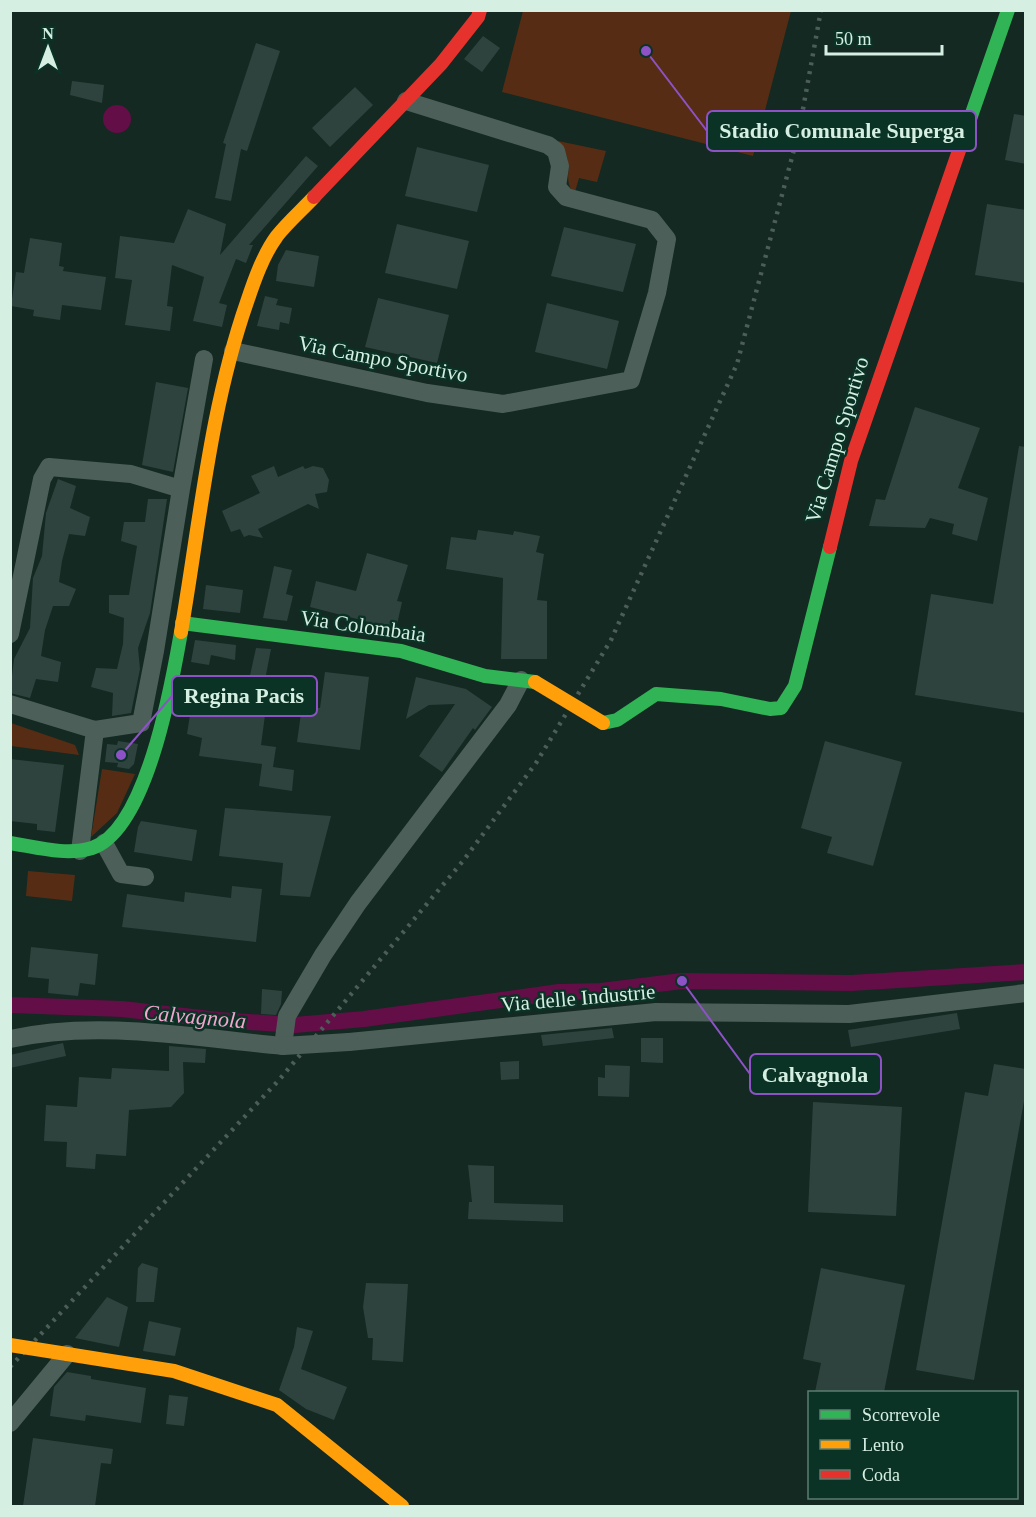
<svg xmlns="http://www.w3.org/2000/svg" width="1036" height="1517" font-family="Georgia,serif">
	<style>
		.green { fill: #562d14 }
		.water { fill: #630e46 }
		.lines { fill: none; stroke-linecap: round; stroke-linejoin: round }
		.canal { stroke: #630e46; stroke-width: 16 }
		.building { fill: #2e433e }
		.street { stroke: #4c5f58; stroke-width: 18 }
		.fast { stroke: #30b455; stroke-width: 14 }
		.slow { stroke: #ff9f0a; stroke-width: 14 }
		.jam { stroke: #e5322d; stroke-width: 14 }
		.rail { stroke: #4d5d57; stroke-width: 4.5; stroke-dasharray: 3 6; stroke-linecap: butt }
		.street-bridge { stroke: #4c5f58; stroke-width: 18 }
		.slow-bridge { stroke: #ff9f0a; stroke-width: 14 }
		.labels { text-anchor: middle; stroke-width: 5; stroke-linejoin: round; paint-order: stroke }
		.street-label { font-size: 21px; fill: #d5efe3; stroke: #0a3225 }
		.water-label { font-size: 22px; font-style: italic; fill: #f3a7ce; stroke: #0a3225 }
		.leader { fill: none; stroke: #8d53c6; stroke-width: 2 }
		.callout-dot { fill: #8d53c6; stroke: #0a3225; stroke-width: 2 }
		.callout { fill: #0a3225; stroke: #8d53c6; stroke-width: 2 }
		.callout-label { font-size: 22px; text-anchor: middle; font-weight: bold; fill: #d5efe3 }
	</style>
	<rect width="100%" height="100%" fill="#132922"/>
	<path class="green" d="M523 11H791L753 156 502 92Z
		M558 141 606 151 597 182 579 178 575 192 572 191C562 175 577 165 558 141Z
		M11 723 75 745 79 755 11 746Z
		M102 769 135 774 117 813 91 837Z
		M28 871 75 875 72 901 26 896Z"/>
	<path class="water" d="M103 119a14 14 0 1 1 28 0a14 14 0 1 1-28 0Z"/>
	<g class="lines">
		<path class="canal" d="M10 1005 122 1009 219 1020 295 1025 364 1019 559 992 601 991 682 981 851 983 1026 972"/>
	</g>
	<path class="building" d="M483 36 500 48 482 72 464 59Z
		M256 43 280 51 247 151 241 149 231 201 215 198 226 144 223 143Z
		M72 81 104 85 102 103 70 95Z
		M355 87 373 105 330 147 312 128Z
		M1014 114 1026 116V164L1005 160Z
		M417 147 489 165 477 212 405 196Z
		M306 156 318 166 249 245H253L246 263 236 259 219 303 227 305 222 327 193 321 204 277 172 265 167 306 173 307 170 331 125 325 132 280 115 278 120 236 174 243 188 209 226 224 220 255Z
		M987 204 1026 210V283L975 275Z
		M397 224 469 241 457 289 385 273Z
		M564 227 636 244 623 292 551 276Z
		M30 238 62 243 59 266 64 267 63 271 106 277 101 310 62 305 60 320 33 316 34 310 11 306 16 272 24 273Z
		M286 250 319 256 314 287 276 281 278 265Z
		M265 296 278 299 276 305 292 308 289 324 280 322 279 330 257 326Z
		M378 298 449 315 437 363 365 347Z
		M547 303 619 321 607 369 535 352Z
		M156 382 188 388 173 472 142 465Z
		M915 407 980 428 958 488 988 498 977 541 952 534 954 524 930 518 925 528 869 526 876 499 885 500Z
		M1019 446 1026 447V713L915 695 931 594 993 604Z
		M274 466 278 477 303 466 305 469 313 466 323 468 329 480 327 492 315 494 319 509 308 504 258 529 263 538 249 535 244 537 240 529 231 532 222 511 260 493 251 476Z
		M58 479 76 486 70 508 90 517 85 536 69 534 62 561 59 582 76 589 69 606H53L45 630 41 656 61 662 58 682 36 679 30 698 10 693 14 659 30 628 33 578 42 556 46 513Z
		M148 499H167L150 613 138 648 140 669 131 713 112 716 113 693 91 687 96 668 117 669 123 644 124 618 109 613V595H129L137 546 121 541 124 522H145Z
		M478 530 513 535 514 531 540 536 536 552 544 554 537 600 547 601V659H501L503 578 446 569 451 537 476 540Z
		M367 553 408 565 397 601 402 602 396 629 310 607 316 581 356 591Z
		M274 566 292 570 286 594 293 596 287 621 263 618Z
		M206 585 243 590 240 613 203 609Z
		M195 640 236 645 235 660 211 655 209 665 191 662Z
		M256 648 271 649 264 685H269L261 745 276 747 273 767 294 770 292 791 259 786 262 764 199 756 202 738 187 734 190 715 202 716 206 686 246 694Z
		M325 672 369 677 360 750 297 742 302 706 320 708Z
		M416 677 466 689 492 707 475 730 473 728 442 772 419 756 455 704 429 705 406 719Z
		M118 741 138 744 134 764 129 769 117 767 118 763 105 762 107 744 117 745Z
		M825 741 902 762 873 866 827 853 832 837 801 828Z
		M10 759 64 765 55 832 37 830V824L10 821Z
		M225 808 331 816 310 897 280 895 283 863 219 856Z
		M141 821 197 830 192 861 134 852 138 827Z
		M232 886 262 889 256 942 122 927 127 894 184 902 185 892 231 898Z
		M31 947 98 954 95 985 80 983 78 996 48 993 49 979 28 977Z
		M262 989 282 991 281 1004 276 1015 261 1014Z
		M957 1013 960 1029 851 1047 848 1030Z
		M612 1028 614 1038 543 1046 541 1035Z
		M641 1038H663V1063L641 1062Z
		M63 1043 66 1056 10 1068V1055Z
		M169 1046 206 1049 205 1063 183 1062 184 1093 171 1107 129 1110 126 1156 96 1154 95 1169 66 1167 67 1142 44 1141 46 1105 77 1107 79 1077 111 1079 112 1068 169 1071Z
		M519 1061V1079L501 1080 500 1062Z
		M994 1064 1026 1069V1090L974 1380 916 1370 965 1092 988 1096Z
		M605 1065 630 1066 629 1097 598 1096V1077L605 1078Z
		M813 1102 902 1107 896 1216 808 1212Z
		M468 1165 494 1166V1203L563 1205V1222L468 1219 469 1202H472Z
		M142 1263 158 1268 154 1302H136L138 1268Z
		M821 1268 905 1285 884 1392H815L821 1363 803 1359Z
		M366 1283 408 1284 403 1362 372 1360 373 1338H368L363 1307Z
		M107 1297 128 1307 119 1347 75 1338Z
		M149 1321 181 1328 175 1356 143 1351Z
		M297 1327 313 1331 301 1369 347 1387 334 1420 306 1409 279 1390 294 1347Z
		M67 1372 91 1376V1379L146 1388 141 1423 86 1415 85 1421 50 1416 54 1387Z
		M169 1395 188 1397 184 1426 166 1424Z
		M33 1438 113 1449 111 1464 101 1463 95 1506H23Z"/>
	<g class="lines">
		<path class="street" d="M233 351 427 393 503 404 631 380 657 293 667 239 652 220 566 197 557 187 560 166 556 151 548 145 406 101
			M181 489 204 359
			M10 634 42 479 49 467 131 474 181 489 155 651 141 723 95 730 10 704
			M104 843 121 874 145 877
			M80 851 95 730
			M10 1039C98 1019 195 1038 283 1046L287 1016 323 955 358 903 508 705 521 680
			M349 1042 656 1012 849 1014 1026 993
			M10 1423 67 1354"/>
		<path class="fast" d="M970 119 1008 10
			M182 623 401 651 485 676 535 682
			M603 723 617 720 656 694 721 699 770 709 781 708 795 686 830 547
			M10 843C36 847 66 856 92 848 147 830 172 683 181 632"/>
		<path class="slow" d="M181 632C200 522 210 408 247 302 254 281 263 255 277 236 288 222 302 210 314 197
			M67 1354 174 1371 277 1405 402 1506"/>
		<path class="jam" d="M314 197 441 64 478 17 480 10
			M830 547 851 461 970 119"/>
		<path class="rail" d="M10 1367 279 1080 463 861 536 763 611 640 737 364 799 131 821 10"/>
		<path class="street-bridge" d="M283 1046 349 1042"/>
		<path class="slow-bridge" d="M535 682 603 723
			M10 1345 67 1354"/>
	</g>
	<g class="labels">
		<g class="street-label">
			<text transform="translate(383 359) rotate(11)" y="7">Via Campo Sportivo</text>
			<text transform="translate(837 440) rotate(-73)" y="7">Via Campo Sportivo</text>
			<text transform="translate(363 626) rotate(8)" y="7">Via Colombaia</text>
			<text transform="translate(578 998) rotate(-5)" y="7">Via delle Industrie</text>
		</g>
		<g class="water-label">
			<text transform="translate(195 1016) rotate(5)" y="8">Calvagnola</text>
		</g>
	</g>
	<path class="leader" d="M646 51L707 131M121 755L172 696M682 981L750 1074"/>
	<g class="callout-dot">
		<circle cx="646" cy="51" r="6"/>
		<circle cx="121" cy="755" r="6"/>
		<circle cx="682" cy="981" r="6"/>
	</g>
	<g class="callout">
		<rect x="707" y="111" width="269" height="40" rx="6"/>
		<rect x="172" y="676" width="145" height="40" rx="6"/>
		<rect x="750" y="1054" width="131" height="40" rx="6"/>
	</g>
	<g class="callout-label">
		<text x="842" y="138">Stadio Comunale Superga</text>
		<text x="244" y="703">Regina Pacis</text>
		<text x="815" y="1082">Calvagnola</text>
	</g>
	<rect width="1036" height="1517" fill="none" stroke="#d5efe3" stroke-width="24"/>
	<rect x="808" y="1391" width="210" height="108" fill="#0a3225" stroke="#5b7e71" stroke-width="1.5"/>
	<rect x="820" y="1410" width="30" height="9" fill="#30b455" stroke="#5b7e71" stroke-width="1.5"/>
	<text x="862" y="1421" font-size="18" fill="#d5efe3">Scorrevole</text>
	<rect x="820" y="1440" width="30" height="9" fill="#ff9f0a" stroke="#5b7e71" stroke-width="1.5"/>
	<text x="862" y="1451" font-size="18" fill="#d5efe3">Lento</text>
	<rect x="820" y="1470" width="30" height="9" fill="#e5322d" stroke="#5b7e71" stroke-width="1.5"/>
	<text x="862" y="1481" font-size="18" fill="#d5efe3">Coda</text>
	<g transform="translate(48 48)" stroke="#0a3225" stroke-width="4.5" paint-order="stroke">
	<path d="M0-4.5L10 22L0 15L-10 22Z" fill="#d5efe3"/>
	<text y="-9" font-size="16" font-weight="bold" text-anchor="middle" fill="#d5efe3">N</text>
	</g>
	<path d="M826 45v9h116v-9" fill="none" stroke="#d5efe3" stroke-width="3"/>
	<text x="835" y="45" font-size="18" fill="#d5efe3" stroke="#0a3225" stroke-width="4.5" paint-order="stroke">50 m</text>
</svg>
